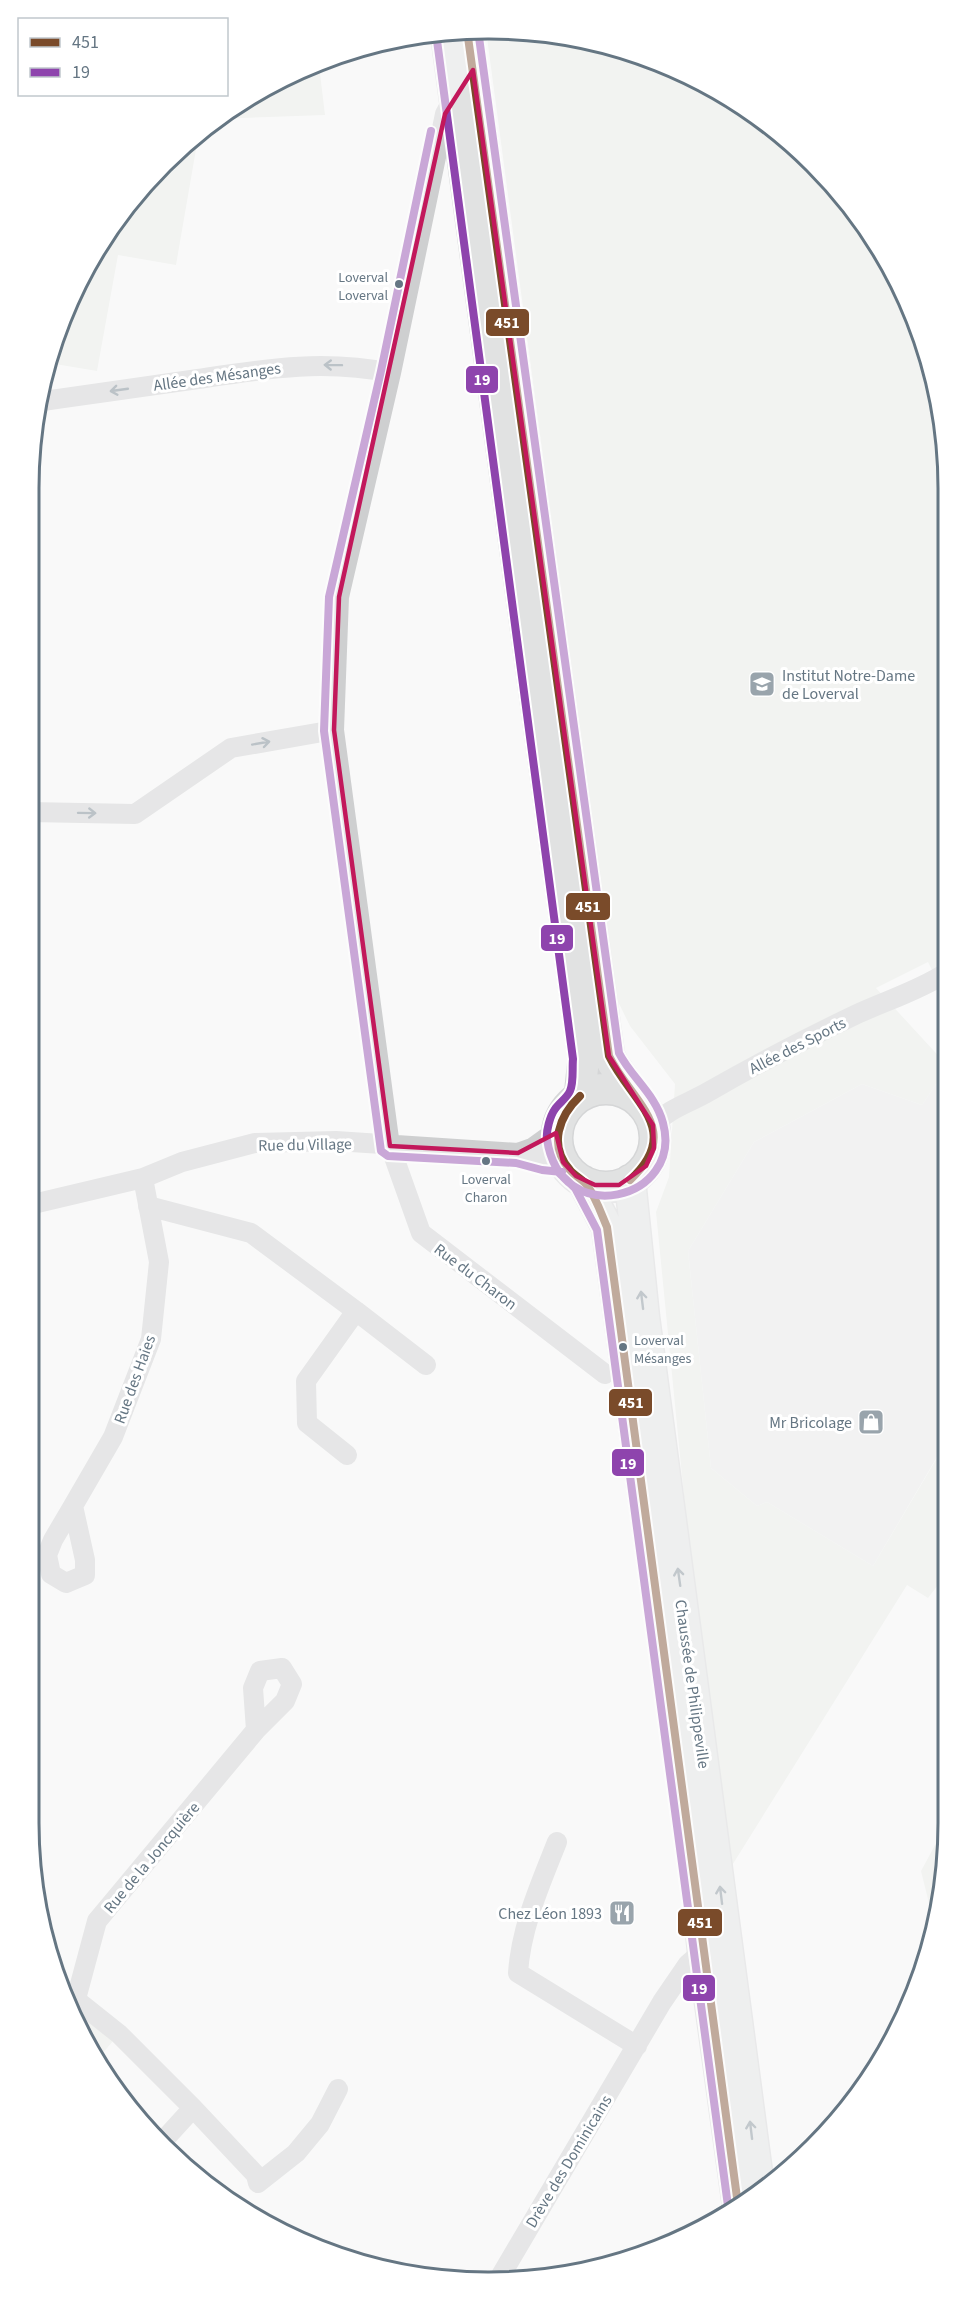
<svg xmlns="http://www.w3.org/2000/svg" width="977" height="2311" font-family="'Source Sans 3',sans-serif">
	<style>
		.built { fill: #e8e9e9 }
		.green { fill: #e8ebe6 }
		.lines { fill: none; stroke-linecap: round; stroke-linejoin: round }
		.primary-casing { stroke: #d5d6d7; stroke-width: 33 }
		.minor { stroke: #cecfd0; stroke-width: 20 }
		.primary { stroke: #e1e2e2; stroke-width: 30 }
		.bus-1-casing { stroke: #fff; stroke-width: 12 }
		.bus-2-casing { stroke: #fff; stroke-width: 12 }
		.bus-1 { stroke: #7a4b2a; stroke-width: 8 }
		.bus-2 { stroke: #8e44ad; stroke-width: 8 }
		.oneway { stroke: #707f8b }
		.oneway2 { stroke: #7e8c96 }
		.marked { fill: none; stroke: #c2185b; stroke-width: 4.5; stroke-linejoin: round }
		.bus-dot { fill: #657683; stroke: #fff; stroke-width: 2 }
		.labels { text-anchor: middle; stroke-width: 6; stroke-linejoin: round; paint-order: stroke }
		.bus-label { font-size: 14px; fill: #657683; stroke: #fff; text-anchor: end }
		.street-label { font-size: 16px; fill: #657683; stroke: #fff }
		.poi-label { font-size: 16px; fill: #657683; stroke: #fff; text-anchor: end }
		.rim { fill: none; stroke: #657683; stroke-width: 3 }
		.line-badge { stroke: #fff; stroke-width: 2 }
		.badge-label { font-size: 16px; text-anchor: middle; font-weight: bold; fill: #fff }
	</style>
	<rect width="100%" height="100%" fill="#f9f9f9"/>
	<path class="built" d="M946 1069 947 1440 873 1566 767 1502 757 1506 711 1468 688 1251 754 1142 862 1084 922 1105Z"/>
	<path class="green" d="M486 30 549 32 637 53 768 123 853 208 913 312 945 428 946 998 928 962 876 988 946 1064V1069L922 1105 862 1084 754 1142 688 1251 711 1468 757 1506 767 1502 873 1566 947 1441 948 1572 928 1598 907 1585 731 1867 689 1547 656 1212 669 1177 675 1084 630 1026 608 981 543 457Z
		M313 65H319L325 115 216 119 285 76Z
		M199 132 176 265 118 255 97 371 49 363C59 305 105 231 142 186 159 166 180 150 199 132Z
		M948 1821V1823L933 1919 921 1871Z
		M60 1987 119 2034 96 2061 90 2052Z"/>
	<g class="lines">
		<defs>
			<path id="primary" d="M467 30 609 1056 613 1064 641 1104
				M446 32 584 1059 580 1096
				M557 1138a49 49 0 1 1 98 0a49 49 0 1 1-98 0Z
				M630 1180 644 1317 759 2188
				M583 1181 607 1227 696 1880 703 1951 738 2205"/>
		</defs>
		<use href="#primary" class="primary-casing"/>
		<path class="minor" d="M453 99 445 114 391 373 339 597 334 730 390 1146 421 1233 605 1374
			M43 401C95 394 147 386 198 379 265 369 323 359 391 373
			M29 812 135 814 231 748 334 730
			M653 1125C670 1108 687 1104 708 1092 755 1065 805 1039 855 1015 885 1001 918 991 946 973
			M518 1153 532 1148 557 1130
			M29 1205 143 1178 182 1162 255 1143 336 1141 518 1153 544 1160 563 1162
			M148 1206 251 1233 356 1311 306 1381 307 1423 347 1455
			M356 1311 426 1365
			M73 1506 53 1540 47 1555 51 1574 66 1583 85 1575V1560L73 1506 113 1437 151 1339 159 1262 143 1178
			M557 1842C540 1885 521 1927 518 1973L637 2046
			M60 1987 119 2034 193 2108 256 2175 258 2183 296 2153 320 2124 338 2089
			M76 1999 97 1921 256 1730 285 1701 292 1684 282 1668 260 1671 253 1688 256 1730
			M162 2142 193 2108
			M500 2277 662 2002 688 1964 703 1951"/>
		<use href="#primary" class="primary"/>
		<defs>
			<path id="bus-1" d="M467 30 609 1056C632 1103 684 1130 630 1180
				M580 1096C559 1116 548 1145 570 1170 575 1176 582 1179 587 1185 596 1198 601 1213 607 1227L738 2205"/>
			<path id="bus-2" d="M436 33 573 1059C572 1069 574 1082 570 1091 567 1098 559 1103 555 1109 550 1116 546 1131 547 1139 560 1231 684 1200 663 1123 656 1095 631 1077 619 1053L478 30
				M431 131 381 371 329 597 324 731 381 1151 388 1156 516 1163 542 1170 562 1172
				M555 1169 575 1188 597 1230 728 2206"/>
		</defs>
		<use href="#bus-1" class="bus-1-casing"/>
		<use href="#bus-2" class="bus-2-casing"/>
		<use href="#bus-1" class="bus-1"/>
		<use href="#bus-2" class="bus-2"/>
	</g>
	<defs><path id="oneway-shaft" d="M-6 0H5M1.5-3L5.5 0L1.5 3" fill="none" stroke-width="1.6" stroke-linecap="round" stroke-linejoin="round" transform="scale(1.5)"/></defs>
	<g class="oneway">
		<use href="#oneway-shaft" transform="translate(333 365) rotate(-179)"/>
		<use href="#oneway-shaft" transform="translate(119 390) rotate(172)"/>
		<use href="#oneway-shaft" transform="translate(261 743) rotate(-10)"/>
		<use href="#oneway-shaft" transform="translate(87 813) rotate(1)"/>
	</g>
	<g class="oneway2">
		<use href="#oneway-shaft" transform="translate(642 1300) rotate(-97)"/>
		<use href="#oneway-shaft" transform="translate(679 1577) rotate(-98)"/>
		<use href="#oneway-shaft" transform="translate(721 1895) rotate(-97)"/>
		<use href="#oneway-shaft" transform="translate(751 2130) rotate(-97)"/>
	</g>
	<path d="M0 0H977V2311H0ZM473 70 609 1056 653 1125 654 1148 646 1166 619 1185H595L576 1176 563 1162 556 1133 518 1153 390 1146 334 730 339 597 445 114Z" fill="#f9f9f9" fill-opacity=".55" fill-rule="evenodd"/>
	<path class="marked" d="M473 70 609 1056 653 1125 654 1148 646 1166 619 1185H595L576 1176 563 1162 556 1133 518 1153 390 1146 334 730 339 597 445 114Z"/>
	<defs>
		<symbol id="school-square" viewBox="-11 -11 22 22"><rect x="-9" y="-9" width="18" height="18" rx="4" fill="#99a4ac" stroke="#fff"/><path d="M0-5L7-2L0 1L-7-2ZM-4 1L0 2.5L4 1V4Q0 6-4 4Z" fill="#fff"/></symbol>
		<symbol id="shop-square" viewBox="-11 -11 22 22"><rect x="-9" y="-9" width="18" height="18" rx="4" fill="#99a4ac" stroke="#fff"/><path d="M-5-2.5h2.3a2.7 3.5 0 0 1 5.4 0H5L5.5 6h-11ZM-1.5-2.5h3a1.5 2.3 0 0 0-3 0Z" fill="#fff"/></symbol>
		<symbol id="restaurant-square" viewBox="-11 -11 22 22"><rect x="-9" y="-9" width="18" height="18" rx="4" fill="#99a4ac" stroke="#fff"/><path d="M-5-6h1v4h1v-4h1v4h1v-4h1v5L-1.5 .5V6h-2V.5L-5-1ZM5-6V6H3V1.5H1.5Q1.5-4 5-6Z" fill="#fff"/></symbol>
	</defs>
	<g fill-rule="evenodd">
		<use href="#school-square" x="747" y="669" width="30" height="30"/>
		<use href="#shop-square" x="856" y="1407" width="30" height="30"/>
		<use href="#restaurant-square" x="607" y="1898" width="30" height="30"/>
	</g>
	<g class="bus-dot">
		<circle cx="399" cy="284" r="5"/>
		<circle cx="486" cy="1161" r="5"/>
		<circle cx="623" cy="1347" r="5"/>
	</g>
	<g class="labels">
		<g class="bus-label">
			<text x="388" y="282">Loverval<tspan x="388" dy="18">Loverval</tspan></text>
			<text x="486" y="1184" text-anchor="middle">Loverval<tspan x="486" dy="18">Charon</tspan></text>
			<text x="634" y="1345" text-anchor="start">Loverval<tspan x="634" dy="18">Mésanges</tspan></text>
		</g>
		<g class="street-label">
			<text transform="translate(217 376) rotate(-8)" y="6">Allée des Mésanges</text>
			<text transform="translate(797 1045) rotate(-27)" y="6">Allée des Sports</text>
			<text transform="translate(305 1144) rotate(-1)" y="6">Rue du Village</text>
			<text transform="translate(476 1276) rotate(37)" y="6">Rue du Charon</text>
			<text transform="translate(134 1379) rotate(-70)" y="6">Rue des Haies</text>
			<text transform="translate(693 1684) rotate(82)" y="6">Chaussée de Philippeville</text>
			<text transform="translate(151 1857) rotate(-50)" y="6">Rue de la Joncquière</text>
			<text transform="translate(568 2161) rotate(-59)" y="6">Drève des Dominicains</text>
		</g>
		<g class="poi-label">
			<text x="782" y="681" text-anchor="start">Institut Notre-Dame<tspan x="782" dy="18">de Loverval</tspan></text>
			<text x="852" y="1428">Mr Bricolage</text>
			<text x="602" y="1919">Chez Léon 1893</text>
		</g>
	</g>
	<path d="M0 0H977V2311H0ZM488 39H489A449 449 0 0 1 938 488V1823A449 449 0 0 1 489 2272H488A449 449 0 0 1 39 1823V488A449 449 0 0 1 488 39Z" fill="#fff" fill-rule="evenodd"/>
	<path class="rim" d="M488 39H489A449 449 0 0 1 938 488V1823A449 449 0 0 1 489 2272H488A449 449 0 0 1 39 1823V488A449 449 0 0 1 488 39Z"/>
	<g class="line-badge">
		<rect x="485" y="308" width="45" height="29" rx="6" fill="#7a4b2a"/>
		<rect x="465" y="365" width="34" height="29" rx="6" fill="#8e44ad"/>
		<rect x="565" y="892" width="46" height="29" rx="6" fill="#7a4b2a"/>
		<rect x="540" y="924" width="34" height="28" rx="6" fill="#8e44ad"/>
		<rect x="608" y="1388" width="45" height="29" rx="6" fill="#7a4b2a"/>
		<rect x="611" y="1448" width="34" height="29" rx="6" fill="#8e44ad"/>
		<rect x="677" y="1908" width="46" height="29" rx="6" fill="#7a4b2a"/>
		<rect x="682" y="1974" width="34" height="28" rx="6" fill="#8e44ad"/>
	</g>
	<g class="badge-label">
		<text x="507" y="328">451</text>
		<text x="482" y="385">19</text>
		<text x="588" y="912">451</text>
		<text x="557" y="944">19</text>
		<text x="631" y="1408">451</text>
		<text x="628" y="1469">19</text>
		<text x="700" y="1928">451</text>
		<text x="699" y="1994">19</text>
	</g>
	<rect x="18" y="18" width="210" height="78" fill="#ffffff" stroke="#c1c8cd" stroke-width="1.5"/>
	<rect x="30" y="38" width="30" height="9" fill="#7a4b2a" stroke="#c1c8cd" stroke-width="1.5"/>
	<text x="72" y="48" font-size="18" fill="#657683">451</text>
	<rect x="30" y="68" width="30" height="9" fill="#8e44ad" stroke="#c1c8cd" stroke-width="1.5"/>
	<text x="72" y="78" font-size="18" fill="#657683">19</text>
</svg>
